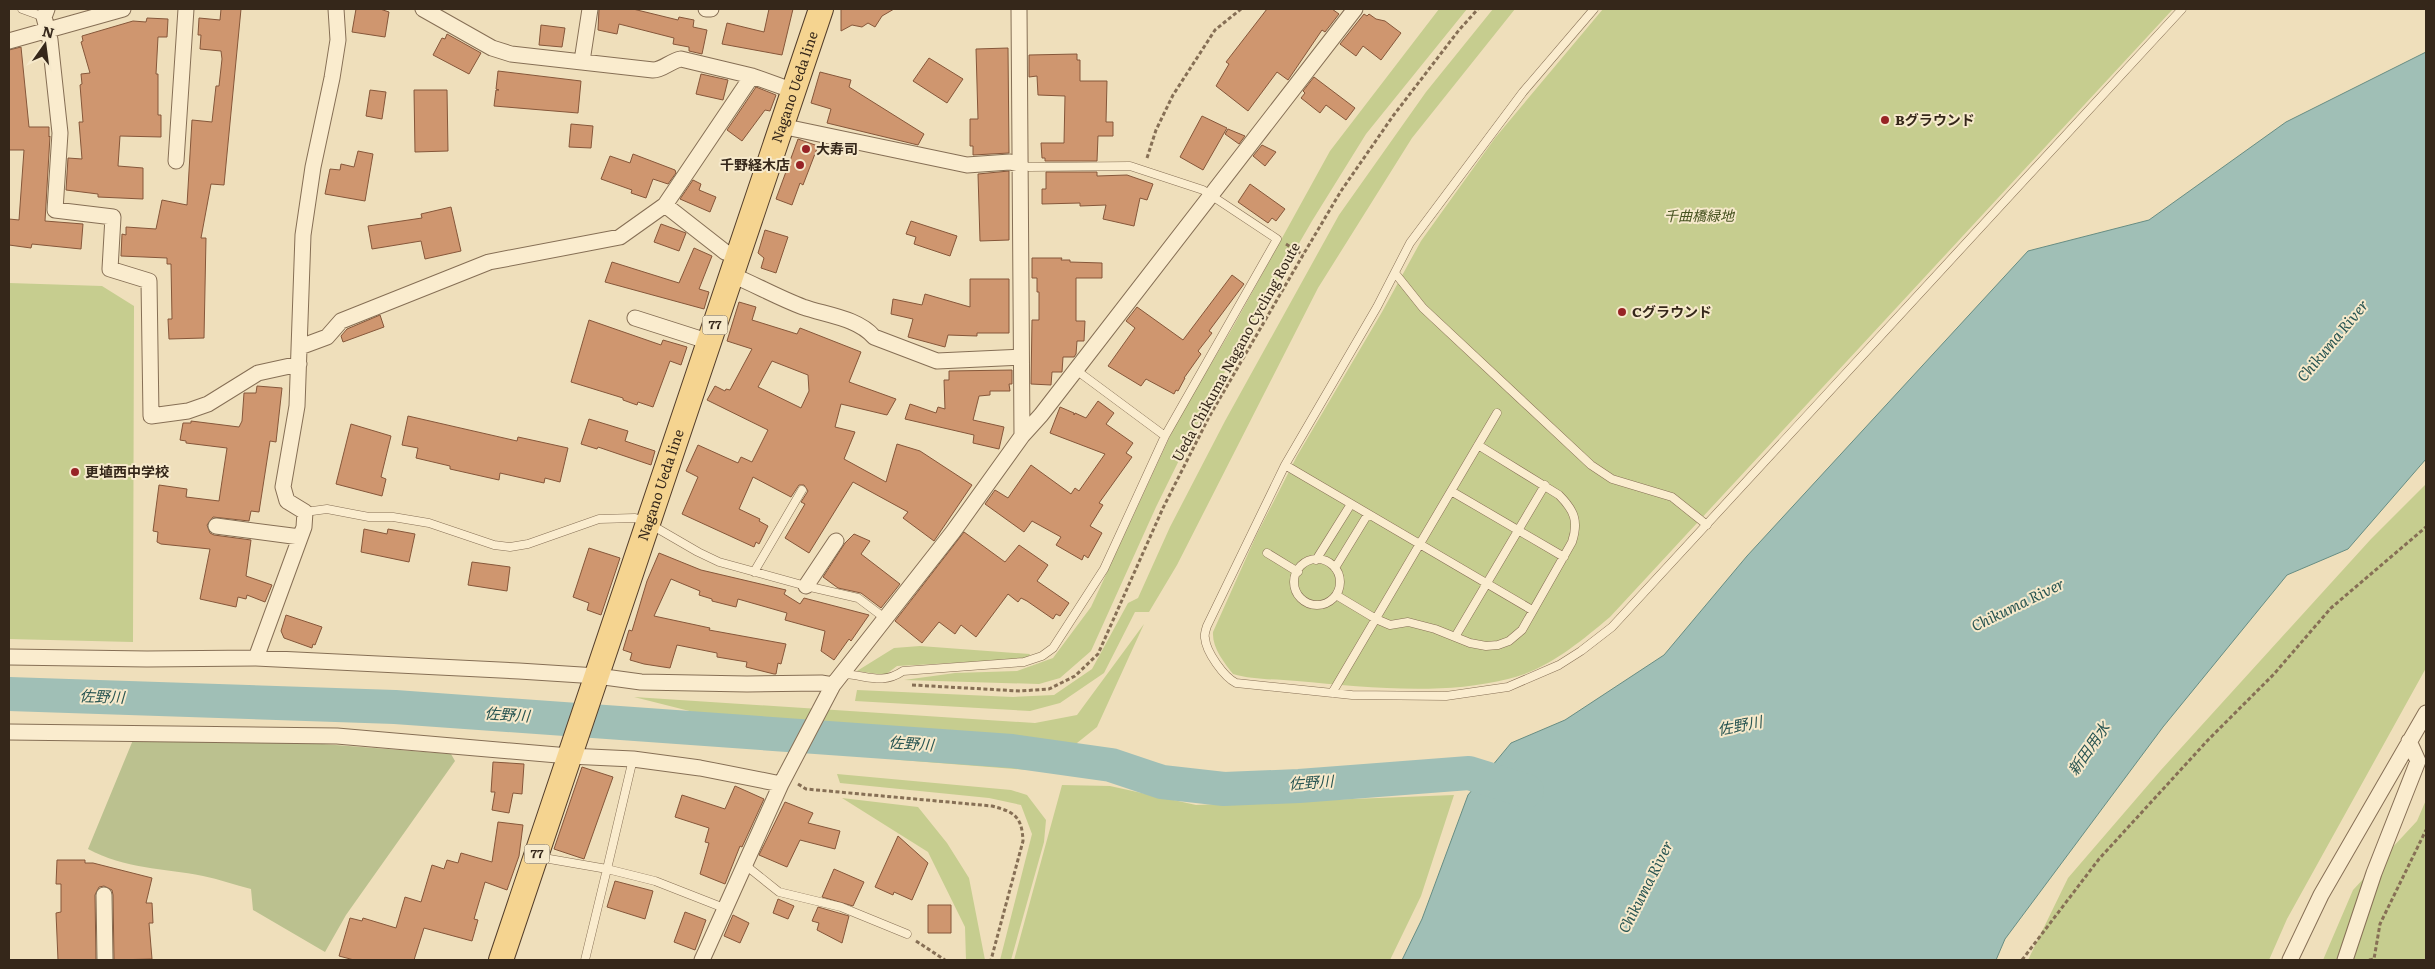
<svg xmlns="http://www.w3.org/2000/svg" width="2435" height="969" font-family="Literata,'Noto Sans JP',serif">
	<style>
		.green { fill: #c6cd8f }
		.cemetery { fill: #bbc18f }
		.water { fill: #a0bfb6; stroke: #678d83 }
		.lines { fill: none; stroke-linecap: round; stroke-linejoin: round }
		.river { stroke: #a0bfb6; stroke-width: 34 }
		.building { fill: #cf966f; stroke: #86573a; fill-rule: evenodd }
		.service-casing { stroke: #866f55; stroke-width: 9 }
		.minor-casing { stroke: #866f55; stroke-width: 17 }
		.primary-casing { stroke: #533d2a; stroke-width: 26 }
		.path { stroke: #866f55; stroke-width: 3; stroke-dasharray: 4 2.5; stroke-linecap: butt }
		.service { stroke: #faecce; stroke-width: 8 }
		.minor { stroke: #faecce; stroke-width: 15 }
		.primary { stroke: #f5d490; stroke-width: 24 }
		.poi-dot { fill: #972325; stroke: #f6e9cb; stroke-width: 2 }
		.labels { text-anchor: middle; stroke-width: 4; stroke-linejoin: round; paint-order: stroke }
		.shield { fill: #f6e9cb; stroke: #6f614f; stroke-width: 1 }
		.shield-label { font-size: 12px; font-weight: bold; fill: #35271a }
		.street-label { font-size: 14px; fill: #35271a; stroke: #f6e9cb }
		.poi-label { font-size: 14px; font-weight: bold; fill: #35271a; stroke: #f6e9cb; text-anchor: start }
		.park-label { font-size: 14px; font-style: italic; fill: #465220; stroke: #f6e9cb }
		.water-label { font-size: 15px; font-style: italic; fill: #295552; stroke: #f6e9cb }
	</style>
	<rect width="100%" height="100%" fill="#efdfbb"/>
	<path class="green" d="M1439 9H1467L1366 134 1312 221 1228 366 1190 438 1156 507 1091 651 1060 678 1039 684 904 680 955 673 1017 671 1053 658 1091 607 1178 419 1233 327 1330 151Z
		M1493 9H1515L1412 138 1318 288 1177 565 1149 612H1135L1104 673 1060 703 1030 711 855 701 857 690 1013 697 1054 695 1092 669 1128 603 1138 598 1170 527 1225 421 1339 215 1426 92Z
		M1603 9H2173L1610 617C1580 642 1547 670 1508 679 1440 696 1365 687 1297 681 1276 679 1253 680 1233 674 1224 662 1212 648 1213 632L1256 536 1297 456 1382 312 1421 241 1495 138Z
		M9 283 102 286 134 306 133 642 9 639Z
		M2426 484V668L2287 919 2269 960H2028L2068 878 2161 770 2371 539Z
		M1144 624 1097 727 1042 771 900 760 787 741 749 726 634 697 1035 723 1077 715Z
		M920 646 1030 654 1027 659 897 666 885 675 857 671 894 648Z
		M837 774 1011 790 1027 795 1046 820 1044 842 1011 960H1000L1032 834 1021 805 989 798 840 783Z
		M1062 785 1110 786 1196 805 1454 795 1421 896 1390 960H1014Z
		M842 798 918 807 947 843 969 878 985 960H966L965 927 928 852Z
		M2426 800V960H2323L2353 890 2417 821Z"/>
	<path class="cemetery" d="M133 740 310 743 451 754 455 761 346 915 325 952 253 910 251 889C235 885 219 879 203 876 163 868 125 869 88 849Z"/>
	<path class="water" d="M2426 52V459L2348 549 2287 575 2163 727 2005 939 1996 960H1402L1422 919 1468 795 1511 743 1565 720 1664 655 1747 556 2028 251 2149 220 2286 122Z"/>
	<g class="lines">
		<path class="river" d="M9 694 395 707 1012 751 1111 765 1162 782 1224 789 1299 786 1469 773 1527 791"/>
	</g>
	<path class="building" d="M221 9H241L224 185 211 184 201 238H206L204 338 169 339 168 319H172L171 264H167V258L121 256 122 234 126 235V227L156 229 162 200 187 205 192 120 212 122 216 86H219L222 59 221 51 200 49 201 35H198L199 18 220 20Z
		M356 9H380L389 12 385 37 352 32Z
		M599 9H633L678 20 679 17 694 20 693 27 707 30 702 54 689 51V47L673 44 674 38 619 24 617 34 598 30Z
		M769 9H793L782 55 722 44 727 23 764 32Z
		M841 9H894L882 16 875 27 868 23 862 27 852 25 841 31Z
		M1267 9H1332L1339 14 1325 32 1322 30 1288 80 1277 72 1248 111 1216 86 1229 64 1226 62Z
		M1364 14 1367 16 1369 14 1376 19 1385 21 1401 33 1381 60 1363 46 1356 56 1340 44Z
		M147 18 168 19 167 37H158L156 74H158V115H161V137L120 136 118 166 143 168V199L98 197V194L66 190 68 158 82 159 79 122H83L80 85 82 84 81 74 90 73 81 42 83 41 82 36 133 21 146 22Z
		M541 25 565 28 562 47 539 45Z
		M447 34 481 53 469 74 433 55 442 38 445 39Z
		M21 47 29 127H49V137L50 136 45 221 83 224 81 249 32 244 31 248 9 245V219L19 220 24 150H9V50Z
		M1008 48 1009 153 973 155V146H970V119H978L976 49Z
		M1077 54V60H1080V81H1107L1106 122H1113V136H1098L1097 161H1045V158H1042L1041 143H1064L1065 96 1038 95 1037 76 1029 77V55Z
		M929 58 963 79 947 103 913 81Z
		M498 71 581 81 578 113 494 106 496 90H499L496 89Z
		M820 72 851 80 849 87 924 134 918 145 827 123 831 109 811 103Z
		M701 74 728 80 723 100 696 94Z
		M1314 77 1355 108 1346 120 1326 105 1320 113 1301 98 1305 93 1303 91Z
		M756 87 776 95 770 111 765 110 742 141 727 130Z
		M370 90 386 92 382 119 366 116Z
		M414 90H447L448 151 415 152Z
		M1202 116 1227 128 1203 170 1180 157Z
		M571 124 593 126 591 148 569 147Z
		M1228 129 1245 136 1239 144 1225 134Z
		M798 139 818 146 803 185 800 183 792 205 776 199Z
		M1262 145 1276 152 1265 166 1253 156Z
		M358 151 373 154 365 201 325 194 330 169 340 170 341 164 354 167Z
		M633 154 675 170 676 173 668 184 653 179 646 198 631 193 632 190 601 179 610 156 630 163Z
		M1009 171V240L980 241 978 174Z
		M1046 172H1097V176L1127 175 1153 184 1147 200 1140 198 1134 226 1103 219 1106 205 1080 206V203L1042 204V189H1046Z
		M693 180 701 184 699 190 716 197 710 212 680 199Z
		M1250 184 1285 209 1276 221 1272 218 1268 223 1238 202Z
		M451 207 461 251 425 259 421 241 372 249 368 226 422 218 421 214Z
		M911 221 957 236 950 256 914 244 916 237 906 234Z
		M661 224 686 233 679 251 654 242Z
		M765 230 788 237 776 273 761 268 764 258 758 253Z
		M694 248 712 256 699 289 709 292 704 309 605 282 612 262 679 283Z
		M1032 258H1062L1061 260H1070V262L1102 263V278H1076V321H1085L1084 341H1077L1076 354 1074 357H1063L1062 372H1052L1051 385 1031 384 1032 320H1039V292H1037V278H1032Z
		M1232 275 1244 284 1209 331 1212 333 1198 351 1201 354 1184 378H1185L1178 391 1176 390 1174 394 1146 379 1141 386 1108 366 1135 328 1126 321 1137 307 1183 340Z
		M970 279H1009V333H977V336L948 335 945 347 908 337 913 319 891 314 893 299 922 305 925 294 970 307Z
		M739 302 756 307 752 320 797 334 800 328 861 352 849 382 896 399 887 415 841 404 835 427 855 432 844 459 886 482 897 444 920 451 972 485 934 541 903 518 908 512 853 482 809 553 785 538 805 504 801 502 808 491 804 485H799L791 497 753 477 739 509 760 519 759 521 768 526 759 544 756 542 754 547 682 514 698 477 686 471 698 445 738 463 741 457 752 462 768 430 707 400 715 386 725 391 726 389 730 390 752 349 727 341ZM772 361 808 375 809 391 801 408 758 387Z
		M380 315 384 327 343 342 341 336 347 329Z
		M589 320 661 345 663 340 687 347 681 365 670 361 653 407 638 402 637 405 623 400V398L571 382Z
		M1012 370V384H1009L1010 391H990V395L979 396 973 420 1004 427 999 449 973 443 974 435 905 419 910 404 936 413 938 407 945 409 944 380H949V371Z
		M257 386 282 388 276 442 270 441 259 512 251 511 249 521 213 517 207 525 210 533 214 535 251 540 246 576 272 585 265 602 247 595 246 599 238 597 236 607 200 599 210 549 161 544 157 542 158 532 153 531 159 485 187 489 186 497 219 501 227 448 186 443V441L180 440 183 423H191V421L239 427 242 421 244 393H256Z
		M1098 401 1114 413 1106 424 1133 443 1126 453 1132 457 1099 503 1103 505 1090 526 1102 533 1088 558 1084 555 1082 560 1056 545 1061 537 1032 521 1024 532 985 504 995 490 1008 498 1031 465 1071 494 1075 488 1079 491 1105 454 1050 433 1060 407 1074 413V415L1075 413 1086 418Z
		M408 416 517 441 518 437 568 448 560 482 545 478 544 483 500 473 499 480 450 469V466L416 458 418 448 402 445Z
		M589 419 628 431 625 441 655 451 651 465 598 447 597 449 581 444Z
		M351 424 391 436 381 477 386 479 382 496 336 484Z
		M364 529 387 534 388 529 415 534 409 562 361 552Z
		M964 532 1005 562 1019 545 1048 565 1037 581 1069 603 1060 616 1056 614 1053 619 1027 601 1021 598 1018 602 1008 594 976 637 961 625 955 634 939 622 922 643 895 621Z
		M854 534 870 541 861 554 900 584 881 608 861 593 838 588 823 577 845 543Z
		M589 548 620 558 601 615 587 610 589 603 573 597Z
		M659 553 701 570 786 590 784 594 800 604 804 598 869 615 851 641 849 639 834 660 821 651 825 631 785 620 787 613 738 599 736 607 712 601V599L699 595 700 591 671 579 654 616 710 628 709 630 786 644 781 664 778 663 776 674H774L746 667 747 662 717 657V653L677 645 670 668 644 664 630 660 632 653 623 650 629 630 632 631 647 581Z
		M472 562 510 567 507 591 468 585Z
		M286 615 322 627 315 645 313 644 312 648 284 638 281 631Z
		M493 762 524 764 522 794 513 793 509 813 492 810 495 792H491Z
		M582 767 613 777 584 859 554 849Z
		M735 786 764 799 742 847 740 846 725 884 700 874 709 843 705 842 709 828 675 817 682 795 725 809Z
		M785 802 813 813 808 823 840 831 835 849 800 840 787 867 759 855Z
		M498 822 523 825 519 856 507 890 485 882 474 919 478 920 472 941 424 928 414 960H354L339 956 350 918 362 921 363 918 396 928 405 897 421 902 432 865 444 869 447 860 458 863 461 853 492 862Z
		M898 836 928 863 912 900 894 892 893 895 875 887Z
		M57 860H85V863H93L152 878 146 903H152L153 923H149L152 959 114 960 113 895 112 890 104 886 99 887 95 895 96 960H58L56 913 61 912V884H56Z
		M834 869 864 882 853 906 822 897Z
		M615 881 653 891 645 919 607 907Z
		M778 899 794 906 788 919 773 913Z
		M928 905H951V933H928Z
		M818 907 849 916 842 943 817 930 819 923 812 921Z
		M685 912 706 920 695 950 674 942Z
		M733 915 749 923 740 943 724 936Z"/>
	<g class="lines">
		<defs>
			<path id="service" d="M22 9 44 17
				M1594 9 1523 92 1410 243 1377 307 1285 465 1207 626C1206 629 1204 635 1205 638 1206 652 1224 677 1236 683L1352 695 1446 696 1508 687 1559 665 1581 651 1612 627 2182 9
				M1395 273 1423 308 1591 465 1612 479 1672 497 1707 525
				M1076 370 1165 436
				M1285 465 1532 610
				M1451 491 1564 557
				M305 512 327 509 369 517H393L429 523 494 545 510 547 528 544 599 519 635 518 648 523 698 552 719 562 806 586 858 598 886 619
				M1267 553 1298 572
				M1294 582a23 23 0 1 1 46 0a23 23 0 1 1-46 0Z
				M1316 560 1351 504
				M1335 568 1368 514
				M754 572 802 490
				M1336 595 1376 619 1390 625 1408 622 1435 629 1470 643 1486 646 1498 645 1509 641 1522 630 1572 542C1579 521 1574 510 1559 495L1478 445
				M1455 637 1545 485
				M841 674C865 674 881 686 903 671L1024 662 1042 656 1053 648 1104 569 1165 436 1277 239 1203 190 1130 166 1029 167 1019 164
				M1332 693 1497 413
				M633 759 607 869 655 881 724 908
				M538 857 607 869 585 960
				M744 864 779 892 841 907 907 934"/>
			<path id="minor" d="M47 9 44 17 50 40 60 133 55 210 113 217 110 269 149 281 151 416 188 411 208 404 258 373 299 364
				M423 9 492 48 511 54 653 70C663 70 670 61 681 59L752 76 794 91
				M706 9H711
				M9 41 123 9
				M582 61 590 9
				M781 126 967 165 1010 162 1019 164
				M176 161 186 9
				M665 205 725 252 738 257
				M732 275C756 285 779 298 803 307 826 315 858 318 874 337L937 361 1021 357
				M635 318 710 342
				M300 347 327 337 341 321 489 262 620 237 665 205 752 76
				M1022 436 1041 415 1355 9
				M216 526 300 537
				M806 586 836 541
				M9 657 147 659 256 658 519 671 597 676 641 682 747 684 821 683 833 685
				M256 658 304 527 305 512 287 501 283 487 297 406 303 235 313 167 332 78 338 40 336 9
				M9 732 337 736 569 756 633 759 700 768 781 784
				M104 895 105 960
				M702 960 781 784 833 685 953 532 1022 436 1019 9
				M2290 960 2321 895 2426 713
				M2345 960 2374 873 2418 761 2409 741"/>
			<g id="primary">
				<path id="s1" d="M501 960 821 9"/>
			</g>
		</defs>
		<use href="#service" class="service-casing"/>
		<use href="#minor" class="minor-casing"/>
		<use href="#primary" class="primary-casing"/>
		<path class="path" d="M1147 158 1156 130 1173 95 1215 30 1241 9
			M1286 244 1303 255
			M912 685 1020 691 1049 689 1075 676 1098 654 1163 508 1209 417 1303 255 1341 191 1393 116 1459 30 1478 9
			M798 784 806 789 992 806C1014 812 1022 816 1023 841L991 960
			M916 941 945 960
			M2022 960 2099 859 2208 740 2274 674 2331 608 2426 527
			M2369 960 2374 959 2380 924 2426 830"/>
		<use href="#service" class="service"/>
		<use href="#minor" class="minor"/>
		<use href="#primary" class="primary"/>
	</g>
	<g class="poi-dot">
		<circle cx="1885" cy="120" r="5"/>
		<circle cx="806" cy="149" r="5"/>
		<circle cx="800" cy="165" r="5"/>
		<circle cx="1622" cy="312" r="5"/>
		<circle cx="75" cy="472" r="5"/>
	</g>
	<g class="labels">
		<g class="shield">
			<rect x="702.5" y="315.5" width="25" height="19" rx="4"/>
			<rect x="524.5" y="844.5" width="25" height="19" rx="4"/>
		</g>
		<g class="shield-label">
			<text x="715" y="329">77</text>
			<text x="537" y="858">77</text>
		</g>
		<g class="street-label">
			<text dy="5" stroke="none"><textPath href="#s1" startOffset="921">Nagano Ueda line</textPath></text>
			<text transform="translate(1236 352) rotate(-61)" y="5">Ueda Chikuma Nagano Cycling Route</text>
			<text dy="5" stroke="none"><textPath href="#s1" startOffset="501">Nagano Ueda line</textPath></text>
		</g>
		<g class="poi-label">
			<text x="1895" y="125">Bグラウンド</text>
			<text x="816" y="154">大寿司</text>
			<text x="790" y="170" text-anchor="end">千野経木店</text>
			<text x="1632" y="317">Cグラウンド</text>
			<text x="85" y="477">更埴西中学校</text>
		</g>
		<g class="park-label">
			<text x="1699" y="221">千曲橋緑地</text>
		</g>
		<g class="water-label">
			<text transform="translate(2333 341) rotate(-50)" y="5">Chikuma River</text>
			<text transform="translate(2018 605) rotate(-26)" y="5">Chikuma River</text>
			<text transform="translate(102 697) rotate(2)" y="5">佐野川</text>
			<text transform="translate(507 715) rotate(4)" y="5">佐野川</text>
			<text transform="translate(1740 726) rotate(-11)" y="5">佐野川</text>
			<text transform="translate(911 744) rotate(4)" y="5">佐野川</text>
			<text transform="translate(2089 749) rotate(-55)" y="5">新田用水</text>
			<text transform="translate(1311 783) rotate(-4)" y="5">佐野川</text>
			<text transform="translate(1646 887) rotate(-63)" y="5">Chikuma River</text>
		</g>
	</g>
	<rect width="2435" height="969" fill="none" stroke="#35271a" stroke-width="20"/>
	<g transform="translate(45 45) rotate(14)" stroke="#f6e9cb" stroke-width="4" paint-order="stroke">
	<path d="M0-4L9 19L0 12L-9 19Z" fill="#35271a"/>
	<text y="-8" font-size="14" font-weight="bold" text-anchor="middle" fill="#35271a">N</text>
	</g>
</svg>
